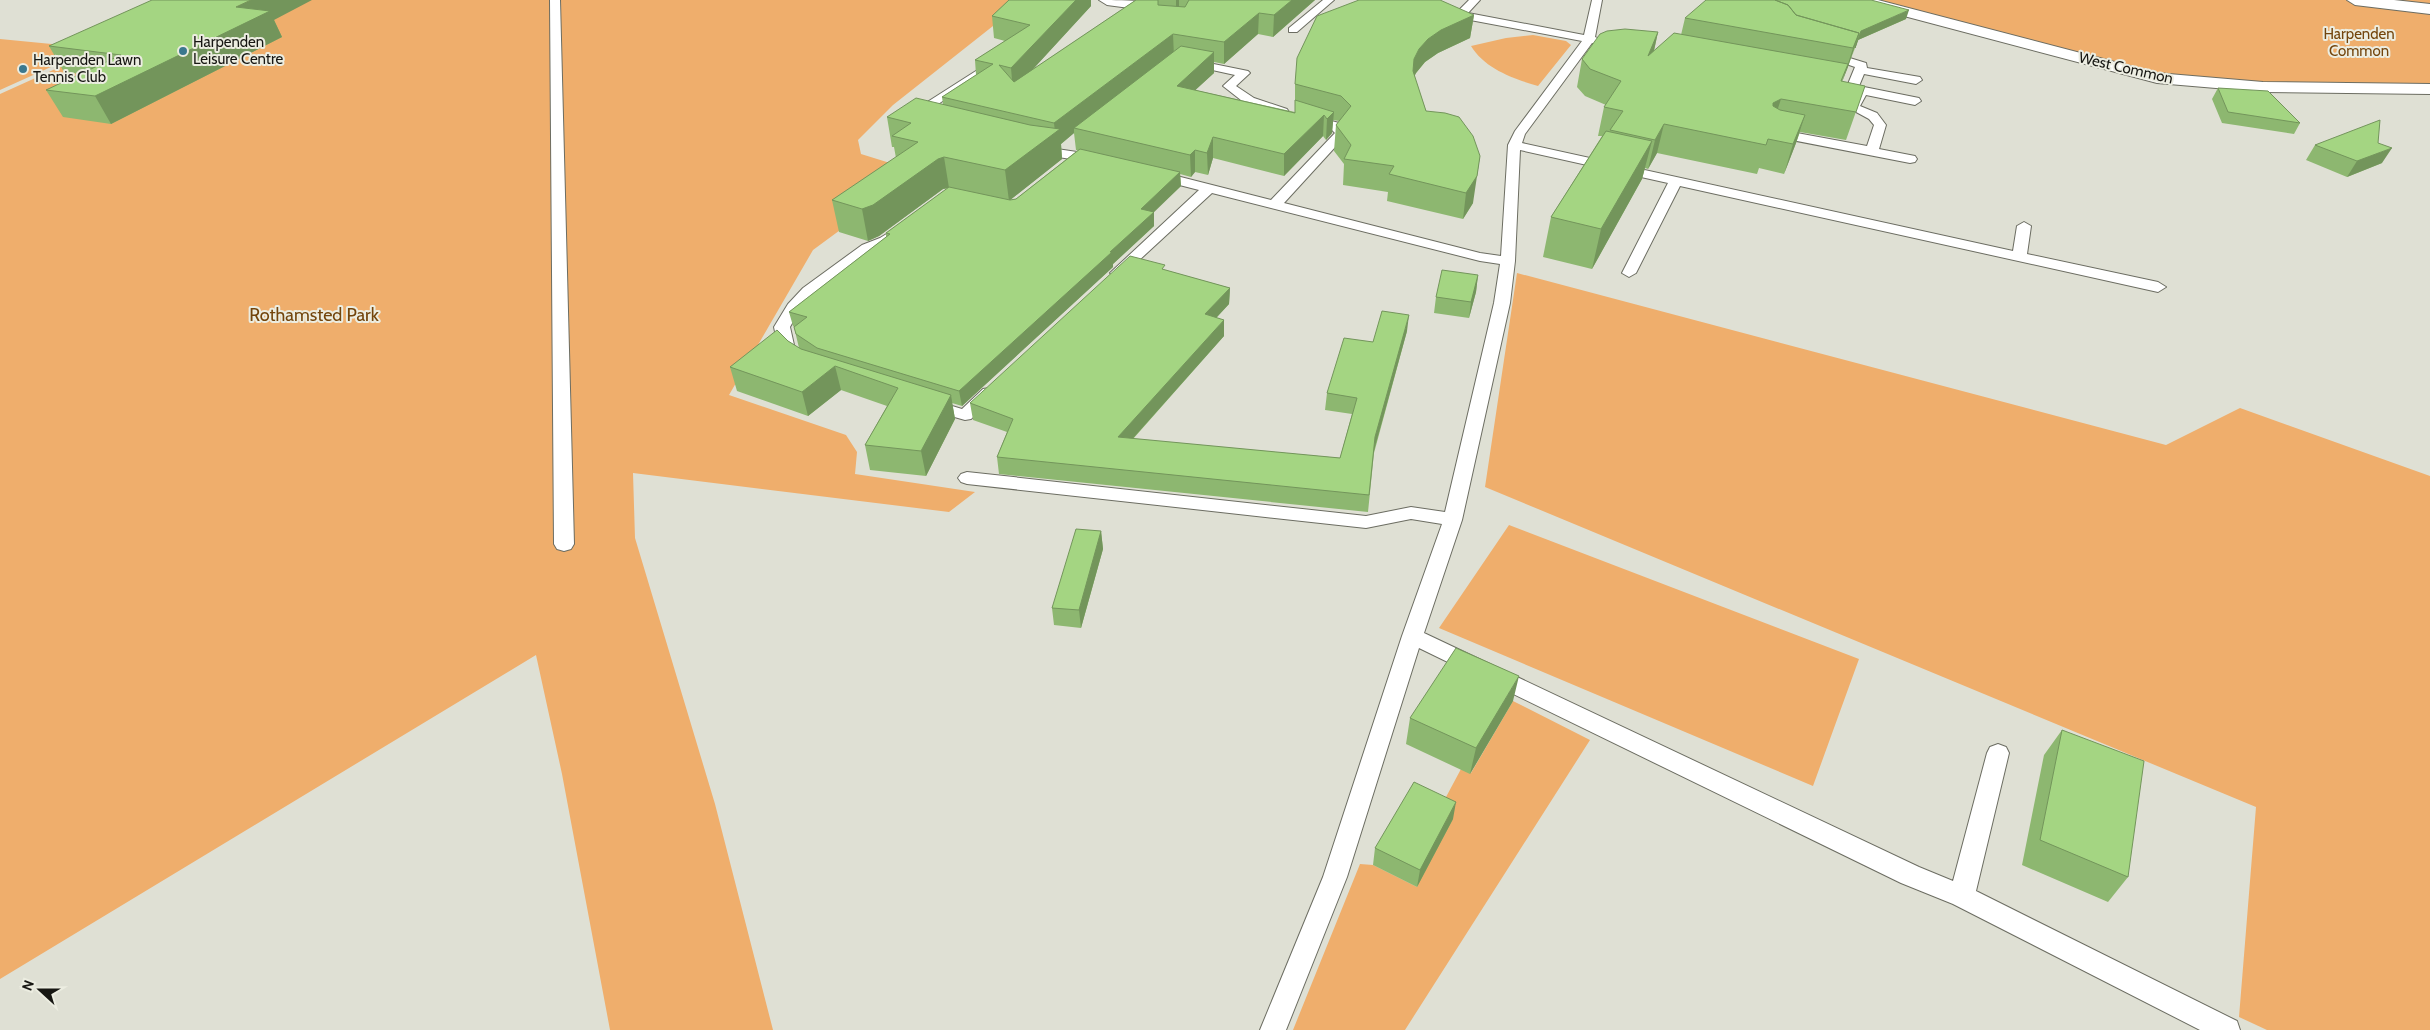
<svg xmlns="http://www.w3.org/2000/svg" width="2430" height="1030" font-family="Cabin,sans-serif">
	<style>
		.green { fill: #efae6c }
		.lines { fill: none; stroke-linecap: round; stroke-linejoin: round }
		.service-casing { stroke: #6c6d62; stroke-width: 2 }
		.minor-casing { stroke: #6c6d62; stroke-width: 2 }
		.primary-casing { stroke: #6c6d62; stroke-width: 2 }
		.service { fill: #fff; fill-rule: evenodd }
		.minor { fill: #fff; fill-rule: evenodd }
		.primary { fill: #fff; fill-rule: evenodd }
		.wall { fill: #8db770; fill-rule: evenodd }
		.shaded-wall { fill: #73955b }
		.building { fill: #a4d582; stroke: #73955b }
		.poi-dot { fill: #3b788e; stroke: #ecede1; stroke-width: 2 }
		.labels { text-anchor: middle; stroke-width: 4; stroke-linejoin: round; paint-order: stroke }
		.far-park-label { font-size: 15px; fill: #73450c; stroke: #ecede1 }
		.far-poi-label { font-size: 15px; fill: #171713; stroke: #ecede1; text-anchor: start }
		.far-street-label { font-size: 15px; fill: #171713; stroke: #ecede1 }
		.park-label { font-size: 18px; fill: #73450c; stroke: #ecede1 }
	</style>
	<rect width="100%" height="100%" fill="#dfe0d4"/>
	<path class="green" d="M208 0H1026L893 105 858 140 861 154 919 172 813 250 729 395 846 435 857 452 855 474 975 492 949 512 633 473 635 538 715 804 773 1030H610L562 774 536 655 0 979V94Z
		M1873 0H2430V85L2274 83 2152 73Z
		M1533 35 1566 41 1571 45 1538 86C1514 79 1485 69 1471 46L1506 38Z
		M0 39 93 48 0 90Z
		M1517 273 2166 445 2240 408 2430 476V1030H2267L2239 1017 2256 807 1485 487Z
		M1509 525 1859 659 1813 786 1439 628Z
		M1513 701 1590 740 1405 1030H1293L1360 864 1373 865 1417 887 1438 812 1461 769 1471 773Z"/>
	<g class="lines">
		<defs>
			<path id="service" d="M550 0H560L574 544 571 549 564 551 557 549 554 544Z
				M1323 0H1334L1297 32H1289V28Z
				M1469 0H1480L1468 13 1584 35 1592 0H1602L1595 37 1605 41 1599 44 1592 43 1525 134 1522 143 2013 251 2017 226 2024 222 2031 226 2027 254 2158 282 2166 287 2158 292 1680 186 1636 273 1629 277 1622 273 1668 183 1520 150 1515 261 1510 303 1462 520 1424 633 1919 867 1953 881 1987 753 1990 747 1998 744 2006 747 2009 753 1976 891 2237 1021 2240 1030H2200L1953 904 1901 883 1419 648 1347 877 1286 1030H1260L1323 877 1402 636 1442 524 1411 519 1366 528 967 484 961 482 958 478 961 474 967 472 1366 516 1411 507 1445 512 1494 303 1500 264 1480 261 1212 193 1122 276 1117 277 1110 273 1199 190 1152 178 1150 175 1152 172 1157 171 1271 200 1335 133 1331 129 1305 122 1303 119 1305 116 1309 115 1339 123 1348 133 1284 203 1480 253 1501 256 1508 145 1515 131 1582 41 1449 16 1444 13 1449 10 1458 11Z
				M1827 51 1866 63 1867 68 1920 77 1922 80 1916 84 1864 74 1859 86 1919 98 1921 101 1915 105 1866 95 1860 106 1877 113 1886 125 1879 149 1915 156 1917 159 1915 162 1910 163 1771 136 1769 133 1771 130 1775 129 1867 146 1874 125 1869 119 1847 107 1855 93 1834 89 1832 86 1838 82 1848 84 1855 67 1823 56V52Z
				M1189 59 1248 71 1250 73 1236 86 1254 98 1287 109 1289 112 1283 116 1246 104 1223 86 1235 75 1185 64 1183 62Z
				M990 62 996 65 994 67 917 118H909L907 115Z
				M1037 146 1097 155 1104 159 1097 163 1032 153 1031 150Z
				M898 227 903 228 905 231C897 243 884 245 872 251 863 256 855 264 847 270 823 287 804 301 790 327L794 345 805 359 803 362H791L778 346 774 327 788 304 803 288 862 245 880 238Z
				M989 388 995 389 997 393 995 397 971 419 965 420 923 408 921 404 923 400 929 399 962 409 983 389Z"/>
			<path id="minor" d="M1099 0C1114 0 1167 0 1175 8L1167 13 1107 5Z
				M1852 0H1878L2157 73 2263 82 2430 84V94L2263 92 2157 83 1855 3Z"/>
			<path id="primary" d="M2347 0H2394L2430 4V14L2355 5Z"/>
		</defs>
		<use href="#service" class="service-casing"/>
		<use href="#minor" class="minor-casing"/>
		<use href="#primary" class="primary-casing"/>
		<use href="#service" class="service"/>
		<use href="#minor" class="minor"/>
		<use href="#primary" class="primary"/>
	</g>
	<path class="wall" d="M1009 0H1091V6L1032 70 1136 0H1315L1273 37 1258 34 1224 64 1214 62V73L1195 90 1295 112V84L1474 15 1470 38 1438 53 1425 62 1416 73 1414 76 1426 111 1473 203 1463 219 1387 201 1388 192 1343 185 1344 164 1334 151 1336 125 1339 121 1333 120 1332 133 1326 140 1323 136 1284 176 1213 158 1208 175 1195 172 1191 177 1180 174 1181 186 1153 212 1154 226 1113 264V267L962 406 952 403 955 419 926 476 870 470 865 445 887 406 841 390 808 416 737 391 730 367 788 341 799 348 794 327 793 326 789 312 886 237V233L948 188 943 189 879 236 868 241 839 232 832 200 896 158 894 147H892L887 117 943 104 942 97 976 75 975 60 1005 41 994 38 992 16ZM1074 133 1076 150H1078L1016 199 1010 200 1062 159 1061 144Z
		M1685 18 1906 19 1858 40 1842 82 1865 86 1846 140 1800 132 1796 143 1784 174 1759 168 1757 174 1657 153 1648 169 1645 168 1642 179 1592 269 1543 257 1551 217 1602 136H1598L1604 107 1606 105 1585 96 1577 87 1582 59 1658 32 1654 51 1681 35Z
		M274 20 282 37 111 124 63 117 46 90 80 74 64 72 49 46Z
		M2218 88 2300 123 2294 134 2222 123 2212 99Z
		M2378 143 2382 163 2347 177 2306 160 2315 145Z
		M1165 270 1230 288 1229 304 1216 318 1224 336 1133 439 1340 458 1352 414 1325 410 1327 393 1373 342 1407 331 1374 453 1368 512 999 474 997 457 1007 432 973 420 970 403Z
		M1478 275 1476 292 1469 318 1434 313 1436 297Z
		M1101 531 1103 549 1081 628 1054 625 1052 608Z
		M1513 701 1470 774 1406 744 1410 718Z
		M2062 730 2128 877 2108 902 2022 865 2044 755Z
		M1453 819 1417 887 1373 865 1375 848Z"/>
	<path class="shaded-wall" d="M251 0H312L274 20 282 37 111 124 95 96 236 7Z
		M1076 0H1091V6L1013 91 1011 68Z
		M1176 0H1179V15L1176 19Z
		M1292 0H1315L1273 37 1274 15Z
		M1909 10 1906 19 1858 40 1852 57 1861 31Z
		M1259 13 1258 34 1224 64V42Z
		M1474 15 1470 38 1438 53 1425 62 1416 73 1411 84 1414 59 1419 49 1428 39 1441 30Z
		M1658 32 1652 59 1648 56Z
		M1859 33 1848 67 1842 82 1853 48Z
		M1173 34 1174 57 1074 128V133L1061 144 1062 159 1009 201 1005 170 1055 132 1054 123Z
		M1214 52V73L1177 107V86Z
		M1781 99 1772 127 1773 103Z
		M1334 112 1332 133 1326 140 1327 119Z
		M1324 115 1323 136 1284 176V154Z
		M1805 115 1796 143 1784 174 1793 144Z
		M1664 124 1657 153 1648 169 1655 140Z
		M1213 137V158L1208 175 1207 153Z
		M1652 141 1642 179 1592 269 1601 229Z
		M2392 148 2382 163 2347 177 2357 161Z
		M1195 150V172L1191 177 1190 155Z
		M1480 156 1473 203 1463 219 1466 193Z
		M944 157 949 188 943 189 879 236 868 241 862 209 938 159Z
		M1180 172 1181 186 1148 218 1154 212V226L1113 264V267L962 406 959 391 1110 252 1141 209Z
		M1478 275 1476 292 1469 318 1471 302Z
		M1230 288 1229 304 1205 330V314Z
		M1409 315 1407 331 1373 454 1375 437Z
		M1224 320V336L1119 454 1118 437Z
		M835 366 841 390 808 416 802 392Z
		M951 395 955 419 926 476 921 451Z
		M1101 531 1103 549 1081 628 1079 610Z
		M1519 676 1513 701 1470 774 1476 748Z
		M1456 802 1453 819 1417 887 1420 870Z"/>
	<path class="building" d="M152 0H251L236 7 270 11 95 96 46 90 121 55 49 46Z
		M1009 0H1076L1011 68 999 65 1014 82 1136 0H1158V5L1185 7 1189 0H1292L1274 15 1259 13 1224 42 1173 34 1054 123 942 97 993 64 975 60 1030 25 992 16Z
		M1359 0H1440L1474 15 1441 30 1428 39 1419 49 1414 59 1413 71 1426 111 1445 113 1459 117 1473 136 1480 156 1477 176 1466 193 1389 174 1394 166 1344 159 1351 145 1336 125 1351 106 1341 96 1295 84 1297 58 1317 16Z
		M1706 0H1775L1788 5 1796 15 1859 33 1853 48 1685 18Z
		M1775 0H1871L1909 10 1861 31 1855 48 1859 33 1796 15 1788 5Z
		M1625 29 1658 32 1648 56 1674 33 1848 64 1841 81 1865 86 1856 112 1781 99 1773 103V106L1780 110 1805 115 1793 144 1768 139 1766 145 1664 124 1655 140 1610 130 1623 111 1604 107 1621 81 1590 69 1582 59 1600 34 1607 31Z
		M1181 46 1214 52 1177 86 1295 113V100L1334 112 1327 119 1324 115 1284 154 1213 137 1207 153 1195 150 1190 155 1074 128Z
		M2218 88 2268 91 2300 123 2228 112Z
		M916 98 1030 125 1060 129 1005 170 944 157 938 159 873 205 862 209 832 200 918 142 892 136 911 123 887 117Z
		M2380 120 2378 143 2392 148 2357 161 2315 145Z
		M1606 131 1652 141 1601 229 1551 217Z
		M1080 149 1180 172 1141 209 1154 212 1110 252H1112L959 391 817 348 796 334 794 327 807 317 789 312 890 234 886 233 949 187 1010 200 1016 199Z
		M1130 256 1165 265 1162 269 1230 288 1205 314 1224 320 1118 437 1340 458 1357 398 1327 393 1344 338 1373 342 1382 311 1409 315 1375 437 1369 495 997 457 1013 419 970 403Z
		M1442 270 1478 275 1471 302 1436 297Z
		M777 330 788 341 801 349 951 395 921 451 865 445 898 388 835 366 802 392 730 367Z
		M1076 529 1101 531 1079 610 1052 608Z
		M1456 648 1519 676 1476 748 1410 718Z
		M2062 730 2144 761 2128 877 2040 840Z
		M1414 782 1456 802 1420 870 1375 848Z"/>
	<g class="poi-dot">
		<circle cx="183" cy="51" r="5"/>
		<circle cx="23" cy="69" r="5"/>
	</g>
	<g class="labels">
		<g class="far-park-label">
			<text x="2359" y="39">Harpenden<tspan x="2359" dy="17">Common</tspan></text>
		</g>
		<g class="far-poi-label">
			<text x="193" y="47">Harpenden<tspan x="193" dy="17">Leisure Centre</tspan></text>
			<text x="33" y="65">Harpenden Lawn<tspan x="33" dy="17">Tennis Club</tspan></text>
		</g>
		<g class="far-street-label">
			<text transform="translate(2126 68) rotate(13)" y="5">West Common</text>
		</g>
		<g class="park-label">
			<text x="314" y="321">Rothamsted Park</text>
		</g>
	</g>
	<g transform="translate(40 990) rotate(291)" stroke="#ecede1" stroke-width="4" paint-order="stroke">
	<path d="M0-4L9 19L0 12L-9 19Z" fill="#171713"/>
	<text y="-8" font-size="14" font-weight="bold" text-anchor="middle" fill="#171713">N</text>
	</g>
</svg>
